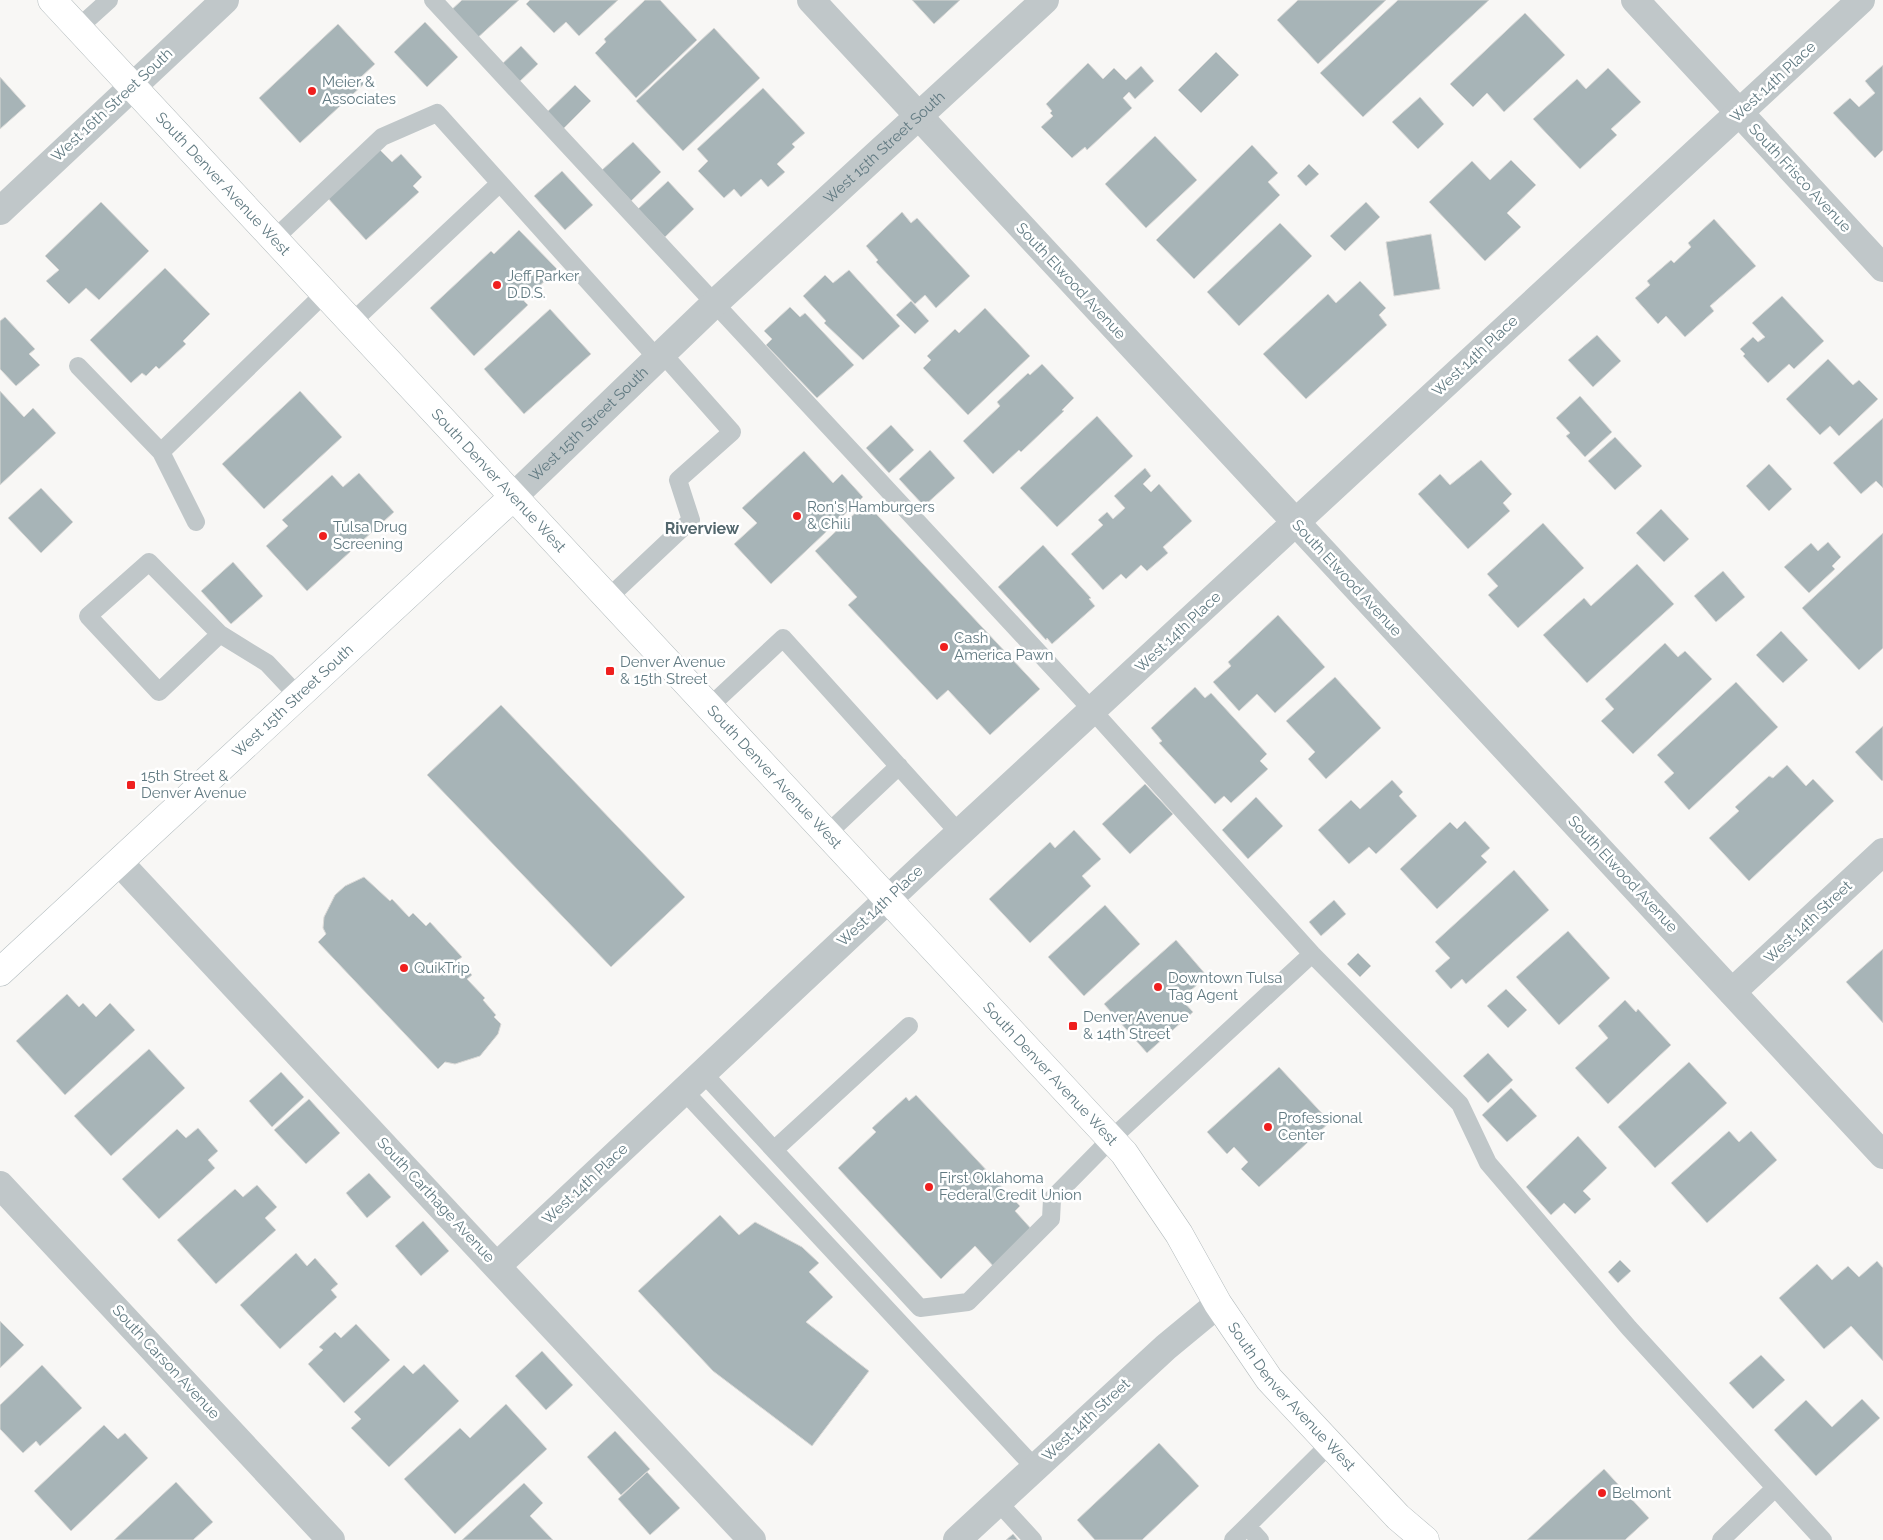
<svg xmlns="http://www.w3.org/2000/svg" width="1883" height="1540" font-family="Raleway,sans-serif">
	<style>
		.building { fill: #a7b4b7; stroke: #dad9d7 }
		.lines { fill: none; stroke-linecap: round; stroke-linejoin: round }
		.secondary-casing { stroke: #b2bbbe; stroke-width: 29 }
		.primary-casing { stroke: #b3bbbd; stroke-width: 29 }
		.lane { stroke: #c0c7c9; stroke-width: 18 }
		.street { stroke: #c0c7c9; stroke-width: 28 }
		.secondary { stroke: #fff; stroke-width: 28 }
		.primary { stroke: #fff; stroke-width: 28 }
		.poi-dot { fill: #ef1f1e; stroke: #fff; stroke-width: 2 }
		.labels { text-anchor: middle; stroke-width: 5; stroke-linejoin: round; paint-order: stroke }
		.poi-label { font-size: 15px; fill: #617a82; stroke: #fff; text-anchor: start }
		.street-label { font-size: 15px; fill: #617a82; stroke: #fff }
		.neighbourhood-label { font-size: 16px; font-weight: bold; fill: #53676d; stroke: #fff }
	</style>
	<rect width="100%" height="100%" fill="#f8f7f5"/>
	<path class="building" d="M462 0H519L474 41 448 13Z
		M530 0H618L579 36 566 22 554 33 526 4Z
		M645 0H660L697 40 636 98 595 53 606 42 604 39Z
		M912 0H960L934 24Z
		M1298 0H1386L1318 64 1277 20Z
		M1398 0H1489L1363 117 1320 73Z
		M1525 13 1565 55 1504 112 1487 93 1473 107 1450 84Z
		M425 22 458 57 427 87 394 52Z
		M338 24 375 64 360 78 365 83 300 143 259 98Z
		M714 28 760 78 683 151 636 101Z
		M521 46 538 64 518 83 501 65Z
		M1216 52 1239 75 1201 113 1178 90Z
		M1088 63 1103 79 1114 68 1126 80 1141 66 1154 81 1135 99 1129 92 1123 98 1132 108 1087 150 1085 147 1072 158 1041 127 1053 116 1050 113 1052 111 1046 104Z
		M1883 65V150L1875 158 1833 113 1850 98 1859 107 1875 93 1865 81Z
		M1608 68 1641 102 1611 129 1617 135 1580 169 1533 119 1577 79 1586 89Z
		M0 77 26 106 0 129Z
		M575 85 591 101 561 131 545 114Z
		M763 88 805 133 792 144 795 147 777 164 785 172 768 187 761 179 741 197 734 189 724 198 698 171 708 161 697 149Z
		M1420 97 1444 124 1418 149 1392 122Z
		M1155 136 1197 180 1146 228 1105 184Z
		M633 142 661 172 631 201 602 170Z
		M1252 145 1278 173 1268 182 1280 195 1194 279 1156 240Z
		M379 149 392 162 401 154 422 177 413 186 419 192 366 240 326 196Z
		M1511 160 1536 185 1507 213 1521 227 1485 261 1429 202 1472 161 1490 180Z
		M1309 164 1319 174 1306 186 1297 176Z
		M562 171 593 205 565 230 534 196Z
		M668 181 694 209 665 237 638 209Z
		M101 202 149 251 99 300 86 288 69 304 46 281 59 270 45 256Z
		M1366 202 1380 217 1345 251 1330 236Z
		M902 212 911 223 917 218 970 276 936 308 925 295 915 304 876 262 878 260 866 246Z
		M1714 219 1756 266 1710 306 1714 311 1685 337 1666 316 1658 324 1635 298 1650 285 1647 281 1671 260 1674 263 1691 247 1688 243Z
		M1280 223 1312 256 1239 326 1207 292Z
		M519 230 557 269 524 301 528 305 474 356 430 308 491 251 494 254Z
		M1431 234 1440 289 1394 296 1386 242Z
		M165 268 210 314 183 341 186 344 159 369 156 366 146 376 142 373 131 383 90 340Z
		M849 270 900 326 863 360 824 323 826 321 803 296 825 275 833 283Z
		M1360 281 1386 308 1379 315 1387 325 1306 399 1263 354 1328 294 1336 303Z
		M1782 296 1824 341 1794 369 1789 364 1768 383 1743 356 1745 354 1740 349 1753 337 1758 342 1765 337 1752 323Z
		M911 301 929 321 915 334 896 315Z
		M790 307 800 317 805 313 854 365 817 398 766 345 772 339 764 331Z
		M985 308 1030 356 968 415 923 368 931 360 927 356 955 329 959 333Z
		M550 309 591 354 524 414 484 369Z
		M5 317 35 349 29 354 40 365 16 386 0 369V321Z
		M1597 335 1621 361 1593 387 1568 360Z
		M1828 359 1853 385 1859 380 1878 399 1839 436 1830 426 1820 435 1786 399Z
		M1042 364 1074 398 1062 410 1064 411 1021 452 1019 450 993 474 963 441 1000 406 997 402 1028 373 1030 375Z
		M0 391 24 417 33 408 56 433 0 485Z
		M300 391 342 437 264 509 222 464Z
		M1580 396 1612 432 1585 457 1566 436 1570 433 1556 418Z
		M1097 416 1133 456 1057 527 1020 488Z
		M1883 418V488L1876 481 1861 494 1833 463Z
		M891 425 914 450 889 473 866 448Z
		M1615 437 1642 466 1615 490 1588 461Z
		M930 450 955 478 924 506 899 479Z
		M804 451 833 483 842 474 863 497 771 584 734 544 757 523 742 508Z
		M1481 460 1512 494 1503 503 1510 511 1468 549 1418 494 1440 474 1450 485Z
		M1769 464 1792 489 1769 511 1746 486Z
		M1145 468 1151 476 1143 484 1151 492 1159 484 1192 521 1163 547 1168 553 1147 571 1141 565 1126 579 1121 574 1103 590 1071 554 1103 525 1098 520 1107 512 1113 519 1125 508 1114 496Z
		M359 473 394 512 307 591 266 546 288 526 282 520 332 475 343 487Z
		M41 488 73 522 41 553 8 518Z
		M866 503 1040 689 990 735 948 690 937 700 848 605 857 597 815 551Z
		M1661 509 1689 539 1664 562 1636 533Z
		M1543 523 1584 568 1518 628 1488 595 1498 586 1487 574Z
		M1883 533V648L1859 670 1802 608Z
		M1828 542 1841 557 1832 566 1835 569 1809 593 1784 567 1811 543 1818 551Z
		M1043 545 1091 598 1089 599 1095 606 1052 644 1047 638 1046 640 998 587Z
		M233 562 263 596 231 624 201 591Z
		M1637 564 1674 604 1587 683 1543 635 1584 598 1591 606Z
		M1723 571 1745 597 1716 622 1694 596Z
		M1278 615 1325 667 1275 713 1257 694 1239 711 1213 682 1231 666 1228 662Z
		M1781 631 1808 660 1783 683 1756 655Z
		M1665 643 1678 657 1685 651 1712 679 1633 754 1601 721 1614 709 1605 699Z
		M1335 677 1381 728 1326 779 1308 759 1315 752 1286 721Z
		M1736 682 1778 727 1689 810 1664 782 1674 773 1657 755Z
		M1195 687 1205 698 1211 693 1267 754 1260 761 1268 769 1231 803 1224 796 1215 804 1159 743 1162 741 1151 728Z
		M501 705 685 897 611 967 427 775Z
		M1883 726V780L1882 781 1855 752Z
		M1787 765 1806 786 1813 779 1834 801 1749 881 1709 838 1739 811 1735 807 1769 776 1773 778Z
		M1392 780 1403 792 1399 796 1417 816 1376 854 1369 847 1349 864 1318 830 1351 800 1360 809Z
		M1145 784 1173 814 1130 854 1102 824Z
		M1256 797 1283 826 1248 859 1222 830Z
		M1465 821 1490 848 1481 856 1487 862 1437 909 1400 869 1450 822 1457 829Z
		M1074 830 1101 859 1082 876 1091 886 1030 943 989 899 1050 842 1055 848Z
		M1514 870 1549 910 1466 984 1462 979 1451 989 1435 971 1450 958 1435 942Z
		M364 877 390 901 392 899 409 917 413 913 426 926 430 922 462 957 458 960 472 975 467 979 485 998 483 1000 496 1015 494 1017 501 1024 498 1034 480 1056 455 1064 445 1062 438 1069 318 942 326 934 323 928 324 917 335 895 345 886Z
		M1334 900 1346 914 1321 936 1309 922Z
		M1105 905 1140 944 1084 996 1048 957Z
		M1568 931 1610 978 1559 1025 1516 977Z
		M1176 940 1207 976 1181 999 1193 1012 1147 1053 1104 1004Z
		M1883 949V1023L1846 982Z
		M1358 953 1371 966 1360 977 1347 964Z
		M1506 989 1527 1010 1508 1028 1487 1006Z
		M67 994 79 1007 83 1003 96 1017 110 1003 135 1030 65 1095 16 1041Z
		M1625 1000 1636 1012 1638 1009 1671 1045 1608 1104 1575 1068 1608 1038 1598 1026Z
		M149 1049 185 1088 111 1156 74 1116Z
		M1488 1053 1513 1080 1488 1103 1463 1076Z
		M1689 1062 1727 1103 1655 1168 1618 1127Z
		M1279 1067 1330 1122 1259 1187 1241 1169 1248 1162 1234 1147 1227 1154 1207 1132Z
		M281 1072 304 1097 272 1127 249 1101Z
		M1511 1088 1537 1116 1507 1142 1482 1115Z
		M916 1095 1020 1206 1015 1211 1034 1232 995 1268 975 1246 941 1279 838 1168 876 1132 872 1128 906 1097 909 1101Z
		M309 1099 340 1133 306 1164 274 1130Z
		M198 1128 218 1151 208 1160 215 1168 159 1219 122 1179 177 1129 186 1138Z
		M1729 1131 1739 1142 1751 1131 1777 1160 1707 1223 1671 1183Z
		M1578 1136 1607 1168 1583 1191 1591 1199 1575 1214 1564 1203 1551 1215 1526 1187Z
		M369 1173 391 1197 367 1218 346 1193Z
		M257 1185 277 1207 265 1218 276 1230 216 1284 177 1240 235 1189 243 1197Z
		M720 1215 739 1235 755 1222 802 1247 819 1263 809 1272 833 1297 806 1322 869 1371 812 1446 713 1371 638 1291Z
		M423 1221 449 1251 421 1276 395 1246Z
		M296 1253 307 1266 315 1258 338 1284 331 1290 337 1297 280 1349 240 1305Z
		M1620 1260 1631 1271 1618 1283 1608 1272Z
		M1877 1261 1883 1268V1361L1851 1326 1824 1349 1779 1298 1817 1264 1832 1280 1848 1266 1859 1277Z
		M0 1321 24 1345 0 1368Z
		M356 1324 390 1360 344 1403 308 1364 323 1350 319 1347 335 1332 341 1338Z
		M542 1351 573 1385 546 1410 515 1376Z
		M1761 1355 1785 1380 1753 1409 1729 1383Z
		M424 1364 459 1401 389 1467 351 1428 361 1419 354 1412 404 1365 413 1374Z
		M42 1365 82 1408 40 1446 36 1441 23 1453 0 1429V1405Z
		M1862 1399 1880 1418 1816 1476 1774 1430 1806 1400 1832 1427Z
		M506 1404 547 1449 455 1534 404 1479 460 1428 470 1438Z
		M104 1425 118 1439 125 1433 148 1458 71 1531 34 1491Z
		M615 1431 650 1469 621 1495 587 1457Z
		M1159 1443 1199 1486 1142 1540H1095L1077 1520Z
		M1604 1469 1649 1518 1625 1540H1527Z
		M647 1472 680 1508 650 1535 618 1499Z
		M176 1482 213 1522 193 1540H114Z
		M524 1483 543 1503 530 1516 553 1540H462Z
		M1013 1534 1018 1540H1006Z"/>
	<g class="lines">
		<defs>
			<g id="secondary">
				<path id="s2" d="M0 972 513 497"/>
			</g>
			<g id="primary">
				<path id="s3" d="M52 0 1124 1153 1179 1234 1218 1304 1269 1379 1398 1517 1425 1540"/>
			</g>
		</defs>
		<use href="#secondary" class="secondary-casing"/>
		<use href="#primary" class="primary-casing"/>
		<path class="lane" d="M433 0 1093 711 1312 954 1460 1104 1488 1163 1629 1328 1823 1540
			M78 28 109 0
			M274 239 382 137 437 113 657 358
			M352 322 500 183
			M78 366 161 452 196 522
			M161 452 325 293
			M607 599 691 520 678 480 732 432 662 353
			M220 634 159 692 88 616 149 562 220 634 267 663 298 696
			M709 707 783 638 959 833
			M828 833 899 766
			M703 1073 920 1308 968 1302 1051 1219 1052 1199 1111 1139 1312 954
			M684 1091 1035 1468
			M774 1150 909 1026
			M998 1502 1033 1540
			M1247 1526 1260 1540
			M1233 1540 1329 1445
			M1721 1540 1775 1488"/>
		<g class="street">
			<path d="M811 0 1883 1155"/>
			<path d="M1635 0 1883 268"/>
			<path d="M0 211 225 0"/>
			<path id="s1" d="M513 497 715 303 1045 0"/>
			<path d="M119 862 752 1540"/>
			<path d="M1732 992 1883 852"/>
			<path d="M0 1185 331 1540"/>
			<path d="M497 1266 929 861 1861 0"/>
			<path d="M957 1540 1166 1347 1218 1304"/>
		</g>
		<use href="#secondary" class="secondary"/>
		<use href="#primary" class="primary"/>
	</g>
	<g class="poi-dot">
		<circle cx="312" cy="91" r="5"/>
		<circle cx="497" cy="285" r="5"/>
		<circle cx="797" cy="516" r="5"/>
		<circle cx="323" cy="536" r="5"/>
		<circle cx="944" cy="647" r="5"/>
		<rect x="605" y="666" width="10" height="10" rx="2.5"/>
		<rect x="126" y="780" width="10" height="10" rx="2.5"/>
		<circle cx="404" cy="968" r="5"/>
		<circle cx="1158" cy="987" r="5"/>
		<rect x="1068" y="1021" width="10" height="10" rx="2.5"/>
		<circle cx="1268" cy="1127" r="5"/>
		<circle cx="929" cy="1187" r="5"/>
		<circle cx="1602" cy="1493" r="5"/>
	</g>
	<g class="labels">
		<g class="poi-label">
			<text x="322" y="87">Meier &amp;<tspan x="322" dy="17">Associates</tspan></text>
			<text x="507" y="281">Jeff Parker<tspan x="507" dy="17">D.D.S.</tspan></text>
			<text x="807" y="512">Ron's Hamburgers<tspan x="807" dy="17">&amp; Chili</tspan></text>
			<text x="333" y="532">Tulsa Drug<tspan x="333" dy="17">Screening</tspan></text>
			<text x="954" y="643">Cash<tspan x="954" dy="17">America Pawn</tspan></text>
			<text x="620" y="667">Denver Avenue<tspan x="620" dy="17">&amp; 15th Street</tspan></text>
			<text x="141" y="781">15th Street &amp;<tspan x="141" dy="17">Denver Avenue</tspan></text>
			<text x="414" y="973">QuikTrip</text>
			<text x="1168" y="983">Downtown Tulsa<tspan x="1168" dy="17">Tag Agent</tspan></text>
			<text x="1083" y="1022">Denver Avenue<tspan x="1083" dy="17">&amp; 14th Street</tspan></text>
			<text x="1278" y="1123">Professional<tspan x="1278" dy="17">Center</tspan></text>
			<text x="939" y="1183">First Oklahoma<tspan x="939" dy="17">Federal Credit Union</tspan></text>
			<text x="1612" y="1498">Belmont</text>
		</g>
		<g class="street-label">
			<text transform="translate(1773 82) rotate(-43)" y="5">West 14th Place</text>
			<text transform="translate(112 105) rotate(-43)" y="5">West 16th Street South</text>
			<text dy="5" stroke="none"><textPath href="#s1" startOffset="510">West 15th Street South</textPath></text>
			<text transform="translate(1800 178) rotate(47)" y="5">South Frisco Avenue</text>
			<text dy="5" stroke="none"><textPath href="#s3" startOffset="251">South Denver Avenue West</textPath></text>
			<text transform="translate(1071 281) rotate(47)" y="5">South Elwood Avenue</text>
			<text transform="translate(1475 356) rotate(-43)" y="5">West 14th Place</text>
			<text dy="5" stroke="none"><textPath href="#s1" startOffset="105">West 15th Street South</textPath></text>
			<text dy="5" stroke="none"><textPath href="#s3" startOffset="656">South Denver Avenue West</textPath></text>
			<text transform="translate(1347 578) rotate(47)" y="5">South Elwood Avenue</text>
			<text transform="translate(1178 632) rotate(-43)" y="5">West 14th Place</text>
			<text dy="5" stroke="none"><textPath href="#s2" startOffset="399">West 15th Street South</textPath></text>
			<text dy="5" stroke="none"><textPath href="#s3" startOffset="1061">South Denver Avenue West</textPath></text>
			<text transform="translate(1623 874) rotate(47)" y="5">South Elwood Avenue</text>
			<text transform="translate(880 906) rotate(-43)" y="5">West 14th Place</text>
			<text transform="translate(1808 922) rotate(-43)" y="5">West 14th Street</text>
			<text dy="5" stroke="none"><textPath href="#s3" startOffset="1466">South Denver Avenue West</textPath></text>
			<text transform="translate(585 1184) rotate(-43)" y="5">West 14th Place</text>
			<text transform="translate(436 1200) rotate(47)" y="5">South Carthage Avenue</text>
			<text transform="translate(166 1362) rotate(47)" y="5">South Carson Avenue</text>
			<text dy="5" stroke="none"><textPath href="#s3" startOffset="1871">South Denver Avenue West</textPath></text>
			<text transform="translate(1086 1420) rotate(-43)" y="5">West 14th Street</text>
		</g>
		<g class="neighbourhood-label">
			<text x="702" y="534">Riverview</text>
		</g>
	</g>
</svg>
